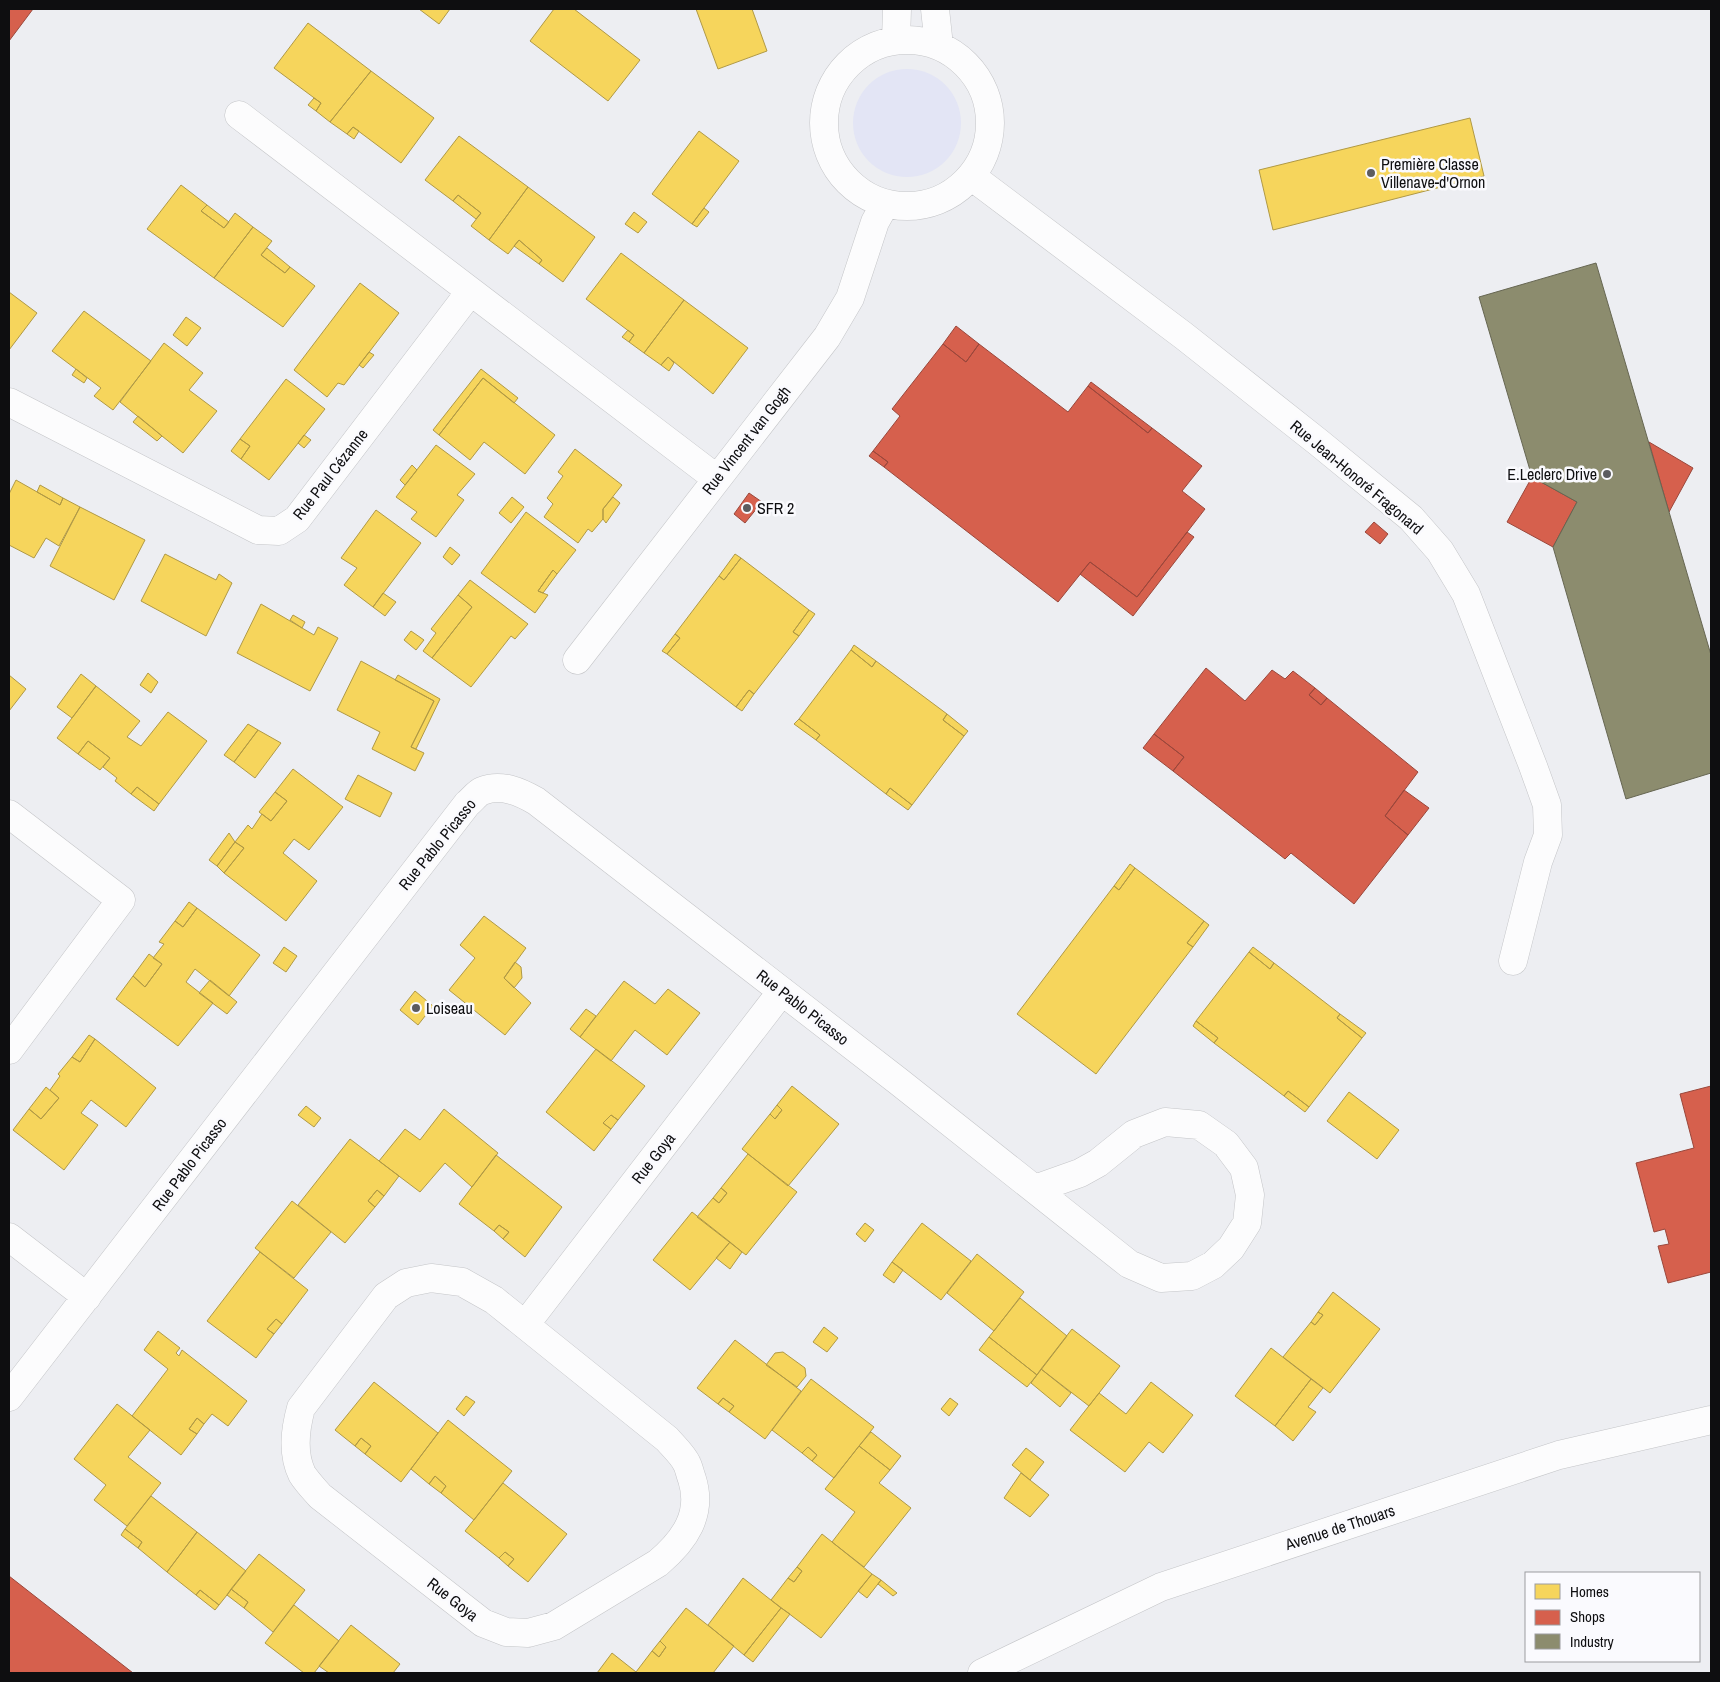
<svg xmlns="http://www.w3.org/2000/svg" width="1720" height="1682" font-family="'Archivo Narrow',sans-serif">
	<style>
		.green { fill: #e3e5f5 }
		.homes { fill: #f6d55c; stroke: #b09945 }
		.shops { fill: #d6604d; stroke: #9a473b }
		.industry { fill: #8c8c6e; stroke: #666652 }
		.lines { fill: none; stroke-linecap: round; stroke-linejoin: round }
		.minor-casing { stroke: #c4c5c8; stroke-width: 29 }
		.minor { stroke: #fcfcfd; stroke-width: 28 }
		.poi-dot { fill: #5c5c5f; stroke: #fafafe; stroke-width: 2 }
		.labels { text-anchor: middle; stroke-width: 5; stroke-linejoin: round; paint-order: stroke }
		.poi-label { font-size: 16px; fill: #0e0e10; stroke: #fafafe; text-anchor: start }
		.street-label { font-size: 16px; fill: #0e0e10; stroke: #fafafe }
	</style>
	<rect width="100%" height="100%" fill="#edeef2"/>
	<path class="green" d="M853 123a54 54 0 1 1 108 0a54 54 0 1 1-108 0Z"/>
	<path class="homes" d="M419 9H450L439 24Z
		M554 9H574L640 60 608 101 530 41Z
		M696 9H752L767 51 718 69Z
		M308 23 371 71 330 122 316 111 321 103 274 68Z
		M371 71 434 118 401 163 353 127 347 134 330 122Z
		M314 98 321 103 316 111 308 105Z
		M1470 118 1484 176 1273 230 1259 170Z
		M353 127 359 131 354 139 347 134Z
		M699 131 739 161 692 224 652 194Z
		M459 136 528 187 489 240 471 226 481 213 458 195 453 201 425 180Z
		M181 185 207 205 201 211 224 228 235 213 253 227 214 278 147 229Z
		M528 187 595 237 563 282 539 264 542 260 519 240 508 254 489 240Z
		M458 195 481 213 476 219 453 201Z
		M207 205 229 222 224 228 201 211Z
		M704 208 709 212 697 227 692 224Z
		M634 212 647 222 638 233 625 224Z
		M253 227 272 241 261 255 285 273 290 267 315 286 283 327 214 278Z
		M519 240 542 260 539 264 514 246Z
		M267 248 290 267 285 273 261 255Z
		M621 253 684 300 644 353 629 342 634 335 586 299Z
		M360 283 399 313 344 385 338 383 327 397 294 370Z
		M9 292 37 313 9 350Z
		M684 300 748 348 713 394 668 357 661 365 644 353Z
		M84 311 151 361 113 410 94 396 101 388 52 351Z
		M186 317 201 328 187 346 173 335Z
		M628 330 634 335 629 342 622 337Z
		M164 343 203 373 189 390 217 411 183 453 120 402Z
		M369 352 374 355 363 368 359 365Z
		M668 357 674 363 669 371 661 365Z
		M76 369 87 378 84 383 72 375Z
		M481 369 518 398 514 403 483 378 439 435 433 430Z
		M483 378 555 435 525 474 484 442 470 460 439 435Z
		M286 379 325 409 269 480 241 459 250 446 240 439Z
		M138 416 162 436 157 441 133 422Z
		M304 435 311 440 304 448 298 443Z
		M240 439 250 446 241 459 231 451Z
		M436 445 475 474 457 495 464 500 436 537 411 519 417 512 396 497Z
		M575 449 622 485 603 509V519L592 532 588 529 578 543 544 517 553 504 547 498 563 476 558 472Z
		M412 465 417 470 405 485 400 480Z
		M16 480 60 505 63 498 80 507 59 546 46 538 34 558 9 545V494Z
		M40 485 63 498 60 505 37 492Z
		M512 497 524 507 511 523 499 513Z
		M613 497 620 503 606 523 603 519V509Z
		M80 507 145 540 114 600 50 566Z
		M376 510 421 543 373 607 344 585 357 568 341 558Z
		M526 512 576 550 557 574 553 570 538 591 548 595 535 613 481 573Z
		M450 547 460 555 452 565 443 557Z
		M165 554 216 580 219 574 232 583 206 636 141 601Z
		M735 554 741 558 724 580 719 576Z
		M741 558 809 610 793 632 799 636 754 694 749 690 736 707 667 654 680 638 675 634 719 576 724 580Z
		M553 570 557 574 543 593 538 591Z
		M470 580 528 624 515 639 511 636 471 687 432 658 472 607 458 595Z
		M383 593 396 602 385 616 373 607Z
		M458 595 472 607 432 658 423 651 436 633 431 629Z
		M261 604 314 635 318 627 338 638 310 691 237 653Z
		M809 610 815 614 799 636 793 632Z
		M293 615 305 622 302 628 290 620Z
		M411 631 424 640 416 650 404 640Z
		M675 634 680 638 667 654 662 651Z
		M854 645 876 661 872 667 851 650Z
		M851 650 872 667 876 661 947 714 943 720 964 736 912 805 890 788 886 794 816 740 820 735 799 719Z
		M361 661 434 701 411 747 424 753 415 771 372 749 380 732 337 710Z
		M148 673 158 682 151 693 140 685Z
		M81 674 96 686 72 718 57 707Z
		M9 675 26 689 9 711Z
		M398 675 440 699 416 749 411 747 434 701 395 680Z
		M96 686 140 721 127 737 141 746 168 712 207 741 159 804 137 787 131 794 115 781 117 778 103 767 110 758 88 741 78 754 57 738Z
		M749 690 754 694 742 711 736 707Z
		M947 714 968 731 964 736 943 720Z
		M799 719 820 735 816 740 794 724Z
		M248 724 258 730 234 762 224 755Z
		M258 730 281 743 255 778 234 762Z
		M88 741 110 758 100 770 78 754Z
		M293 769 343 807 309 850 294 839 283 853 317 881 286 921 224 873 244 848 235 842 248 825 252 829 262 814 271 821 287 801 275 792Z
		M358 775 392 793 380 817 345 799Z
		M137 787 159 804 154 811 131 794Z
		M890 788 912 805 908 810 886 794Z
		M275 792 287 801 271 821 259 812Z
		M229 833 235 842 217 866 209 860Z
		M235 842 244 848 224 873 217 866Z
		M1130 864 1135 868 1119 890 1114 886Z
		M1135 868 1204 921 1187 943 1193 947 1096 1074 1017 1014 1114 886 1119 890Z
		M189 902 197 908 183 927 175 921Z
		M197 908 260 955 229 996 195 969 186 982 213 1003 178 1046 116 999 133 976 145 987 162 964 153 958 164 944 159 942 175 921 183 927Z
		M484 916 526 948 504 978 531 1003 505 1035 449 990 475 958 460 945Z
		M1204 921 1209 925 1193 947 1187 943Z
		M284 947 297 956 286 972 273 963Z
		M1253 947 1274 963 1270 969 1249 952Z
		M1249 952 1270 969 1274 963 1340 1014 1337 1018 1362 1038 1309 1107 1288 1091 1284 1096 1214 1043 1218 1038 1196 1021Z
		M149 954 162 964 145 987 133 976Z
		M515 962 521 967 522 978 514 988 504 978Z
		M210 980 237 1002 227 1014 199 993Z
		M624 981 655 1004 668 989 700 1013 667 1055 635 1030 611 1061 580 1037Z
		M415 991 433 1006 418 1025 400 1010Z
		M586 1009 596 1016 580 1037 570 1029Z
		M1340 1014 1366 1033 1362 1038 1337 1018Z
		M1196 1021 1218 1038 1214 1043 1193 1026Z
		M89 1035 95 1039 80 1062 72 1057Z
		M95 1039 156 1088 126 1127 91 1100 81 1113 98 1125 64 1170 13 1130 29 1109 41 1119 59 1098 50 1090 60 1076 58 1074 72 1057 80 1062Z
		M596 1049 645 1086 618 1120 611 1115 603 1123 611 1129 594 1151 546 1112Z
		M792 1086 839 1124 788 1186 742 1149 770 1114 775 1119 782 1110 777 1105Z
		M46 1087 59 1098 41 1119 29 1109Z
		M1288 1091 1309 1107 1305 1112 1284 1096Z
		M1349 1092 1399 1130 1377 1159 1327 1121Z
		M777 1105 782 1110 775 1119 770 1114Z
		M306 1106 321 1118 314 1127 298 1115Z
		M444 1109 498 1153 472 1187 445 1163 420 1192 379 1161 405 1129 420 1140Z
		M611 1115 618 1120 611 1129 603 1123Z
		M350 1139 399 1176 384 1196 377 1190 368 1201 375 1207 345 1243 298 1205Z
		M748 1154 797 1192 746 1255 697 1217 713 1198 719 1203 727 1193 721 1188Z
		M496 1155 562 1207 525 1257 503 1239 509 1232 499 1225 494 1231 459 1204Z
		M721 1188 727 1193 719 1203 713 1198Z
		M377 1190 384 1196 375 1207 368 1201Z
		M292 1201 331 1232 294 1278 255 1248Z
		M692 1212 730 1242 690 1290 653 1260Z
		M865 1223 874 1230 865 1242 856 1234Z
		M922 1223 971 1261 941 1300 892 1262Z
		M499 1225 509 1232 503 1239 494 1231Z
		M730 1242 742 1252 730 1269 716 1258Z
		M260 1252 308 1290 282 1324 276 1319 267 1329 274 1334 256 1358 207 1321Z
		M977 1254 1024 1292 994 1331 947 1293Z
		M892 1262 903 1270 894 1283 883 1275Z
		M1333 1292 1380 1329 1330 1393 1283 1357 1311 1322 1315 1325 1323 1315 1318 1312Z
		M1020 1298 1067 1336 1037 1375 989 1337Z
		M1318 1312 1323 1315 1315 1325 1311 1322Z
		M276 1319 282 1324 274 1334 267 1329Z
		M824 1327 838 1338 827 1352 813 1342Z
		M1072 1329 1120 1366 1089 1406 1041 1369Z
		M158 1331 180 1348 176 1353 179 1356 182 1350 247 1401 228 1426 212 1414 204 1424 197 1418 189 1429 197 1434 181 1455 132 1416 168 1369 144 1350Z
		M989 1337 1037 1375 1027 1387 979 1350Z
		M735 1340 801 1391 765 1439 729 1412 734 1406 723 1398 718 1404 697 1388Z
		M1271 1348 1311 1379 1275 1426 1235 1396Z
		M783 1352 805 1368 806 1376 797 1387 766 1365 775 1353Z
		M1041 1369 1071 1393 1060 1407 1031 1383Z
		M811 1379 874 1427 834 1478 812 1461 817 1455 808 1447 802 1453 772 1430Z
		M1311 1379 1323 1388 1308 1407 1316 1412 1293 1441 1275 1426Z
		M374 1382 438 1433 401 1482 365 1454 371 1446 361 1438 355 1446 335 1430Z
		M1151 1382 1193 1415 1163 1453 1149 1442 1125 1472 1070 1430 1099 1393 1126 1414Z
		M466 1396 475 1402 464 1416 456 1409Z
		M723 1398 734 1406 729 1412 718 1404Z
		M950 1398 958 1404 949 1416 941 1409Z
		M117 1404 150 1430 128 1457 161 1483 127 1526 94 1500 106 1485 74 1459Z
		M197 1418 204 1424 197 1434 189 1429Z
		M448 1420 512 1471 474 1520 441 1493 446 1486 435 1476 429 1484 411 1469Z
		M871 1432 901 1456 890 1470 859 1446Z
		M361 1438 371 1446 365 1454 355 1446Z
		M859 1446 890 1470 879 1483 911 1508 864 1567 832 1542 855 1512 825 1489Z
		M808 1447 817 1455 812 1461 802 1453Z
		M1026 1448 1044 1462 1030 1480 1012 1465Z
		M1021 1473 1049 1495 1030 1517 1004 1498Z
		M435 1476 446 1486 441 1493 429 1484Z
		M503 1483 567 1534 528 1582 508 1566 514 1559 505 1552 499 1558 465 1531Z
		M151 1496 197 1532 167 1572 138 1548 142 1542 125 1529Z
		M125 1529 142 1542 138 1548 121 1535Z
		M197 1532 246 1571 219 1605 200 1590 196 1595 167 1572Z
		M822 1534 872 1574 821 1638 771 1600 788 1578 794 1582 802 1571 797 1567Z
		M505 1552 514 1559 508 1566 499 1558Z
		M259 1554 305 1590 273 1632 244 1608 248 1602 231 1589Z
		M797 1567 802 1571 794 1582 788 1578Z
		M872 1574 881 1580 867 1598 858 1591Z
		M743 1578 781 1608 744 1655 708 1625Z
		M881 1580 897 1593 893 1596 878 1584Z
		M231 1589 248 1602 244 1608 227 1595Z
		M200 1590 219 1605 215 1610 196 1595Z
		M294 1605 339 1641 314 1673H304L265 1643Z
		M686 1608 734 1646 713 1673H637L636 1672 652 1651 659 1657 666 1647 660 1641Z
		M781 1608 790 1614 753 1662 744 1655Z
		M351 1625 400 1664 393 1673H329L319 1666Z
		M660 1641 666 1647 659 1657 652 1651Z
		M612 1653 636 1672 637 1673H597Z"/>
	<path class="shops" d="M9 9H33L9 41Z
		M956 326 979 344 966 362 943 344Z
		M943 344 966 362 979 344 1068 412 1088 386 1148 433 1152 428 1202 466 1182 491 1205 509 1137 597 1090 562 1058 602 884 467 888 462 873 451 900 416 892 409Z
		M1091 382 1152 428 1148 433 1088 386Z
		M1649 442 1693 468 1669 512Z
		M873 451 888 462 884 467 869 456Z
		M1532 477 1577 502 1553 547 1507 522Z
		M749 493 762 502 745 523 734 514Z
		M1374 522 1388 534 1380 544 1365 532Z
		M1187 532 1194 537 1133 616 1080 574 1090 562 1137 597Z
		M1206 668 1245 701 1272 670 1285 679 1293 671 1315 688 1309 695 1321 705 1327 698 1418 772 1385 816 1408 835 1354 904 1291 853 1285 859 1173 771 1184 757 1154 734Z
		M1315 688 1327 698 1321 705 1309 695Z
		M1154 734 1184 757 1173 771 1143 748Z
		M1404 790 1429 808 1408 835 1385 816Z
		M1711 1086V1272L1668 1283 1658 1246 1669 1244 1665 1229 1654 1232 1636 1163 1694 1148 1680 1094Z
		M9 1576 133 1673H9Z"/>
	<path class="industry" d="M1596 263 1711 655V773L1626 799 1553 547 1577 502 1532 477 1479 297Z"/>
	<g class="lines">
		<defs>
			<path id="minor" d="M935 9 939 46
				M896 40 897 9
				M824 123a83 83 0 1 1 166 0a83 83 0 1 1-166 0Z
				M239 115 716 478
				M971 176 1184 336 1318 442 1411 518 1440 551 1466 594 1533 766 1547 805 1548 835 1538 862 1513 961
				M9 402 258 530 279 531 297 519 470 292
				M577 660 827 337 850 298 875 222 885 204
				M9 814 121 900 9 1050
				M9 1237 87 1297
				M431 1278 462 1282 494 1300 667 1439C674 1447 683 1455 687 1464 689 1468 690 1474 692 1479 703 1514 685 1540 658 1563L554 1626 528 1633 506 1632 483 1623 320 1496C314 1489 307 1482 302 1474 292 1453 295 1430 301 1408L386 1296 406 1283Z
				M525 1325 782 991
				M9 1397 467 804C472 800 477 793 482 791 501 783 520 792 536 801L898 1081 1129 1264 1161 1278 1192 1276 1213 1265 1231 1248 1247 1223 1250 1195 1244 1168 1226 1144 1199 1125 1165 1122 1134 1134 1098 1163 1080 1173 1035 1189
				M982 1673 1161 1587 1559 1455 1711 1420"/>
		</defs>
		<use href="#minor" class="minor-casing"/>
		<use href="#minor" class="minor"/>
	</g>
	<g class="poi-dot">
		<circle cx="1371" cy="173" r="5"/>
		<circle cx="1607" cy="474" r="5"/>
		<circle cx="747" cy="508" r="5"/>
		<circle cx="416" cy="1008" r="5"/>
	</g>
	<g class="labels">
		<g class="poi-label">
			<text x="1381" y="170">Première Classe<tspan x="1381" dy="18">Villenave-d'Ornon</tspan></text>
			<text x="1597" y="480" text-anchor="end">E.Leclerc Drive</text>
			<text x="757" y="514">SFR 2</text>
			<text x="426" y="1014">Loiseau</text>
		</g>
		<g class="street-label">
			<text transform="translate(746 440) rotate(-52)" y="6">Rue Vincent van Gogh</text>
			<text transform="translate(330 474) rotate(-52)" y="6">Rue Paul Cézanne</text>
			<text transform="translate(1357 477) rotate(40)" y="6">Rue Jean-Honoré Fragonard</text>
			<text transform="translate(437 844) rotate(-51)" y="6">Rue Pablo Picasso</text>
			<text transform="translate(803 1007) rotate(38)" y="6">Rue Pablo Picasso</text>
			<text transform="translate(653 1158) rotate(-52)" y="6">Rue Goya</text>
			<text transform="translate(189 1164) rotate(-53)" y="6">Rue Pablo Picasso</text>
			<text transform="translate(1340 1527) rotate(-18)" y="6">Avenue de Thouars</text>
			<text transform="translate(453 1599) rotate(38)" y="6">Rue Goya</text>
		</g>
	</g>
	<rect width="1720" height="1682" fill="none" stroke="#0e0e10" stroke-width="20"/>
	<rect x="1525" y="1572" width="175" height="90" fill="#fafafe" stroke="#9c9c9f"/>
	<rect x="1535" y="1584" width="25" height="15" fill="#f6d55c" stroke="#9c9c9f"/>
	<text x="1570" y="1597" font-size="15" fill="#0e0e10">Homes</text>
	<rect x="1535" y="1610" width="25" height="15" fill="#d6604d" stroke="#9c9c9f"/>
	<text x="1570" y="1622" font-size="15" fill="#0e0e10">Shops</text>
	<rect x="1535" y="1634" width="25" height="15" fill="#8c8c6e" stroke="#9c9c9f"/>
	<text x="1570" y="1647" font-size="15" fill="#0e0e10">Industry</text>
</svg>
